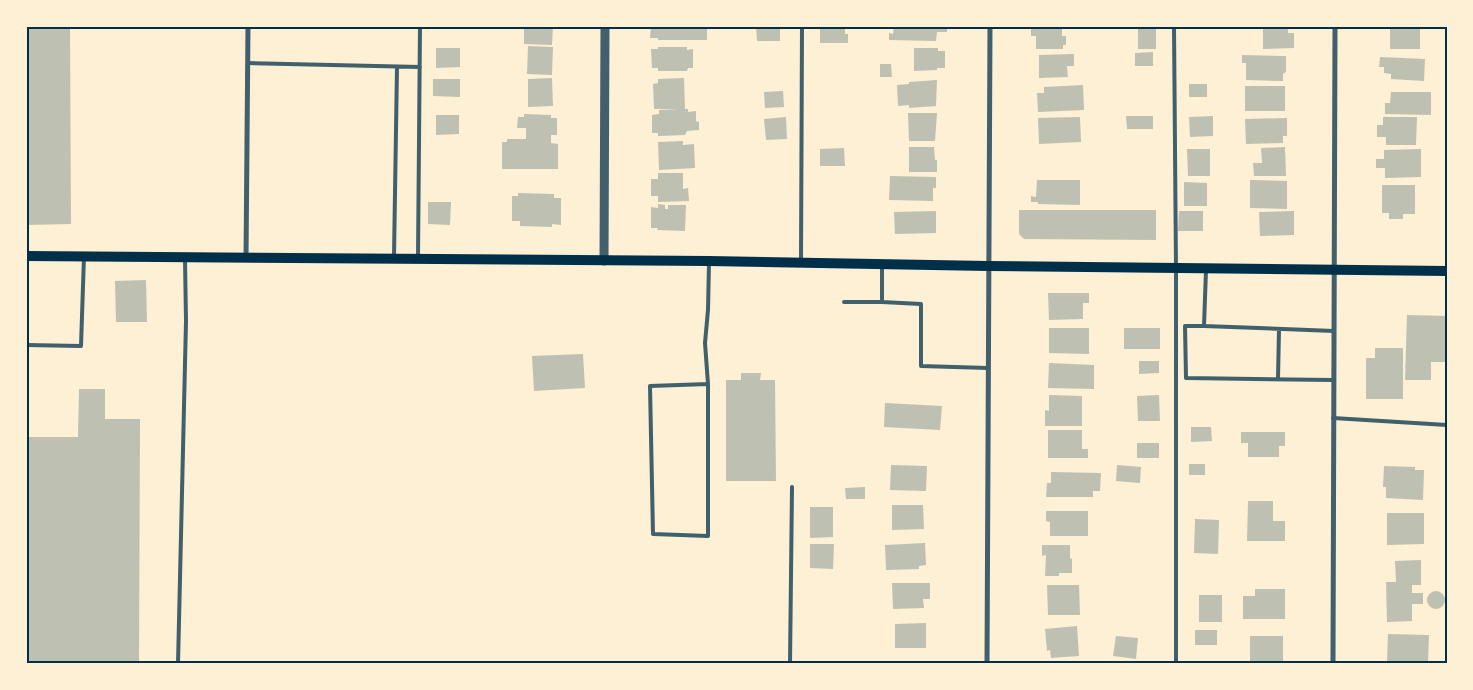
<svg xmlns="http://www.w3.org/2000/svg" width="1473" height="690" font-family="Roboto,sans-serif">
<rect width="100%" height="100%" fill="#fdf0d5"/>
<path fill="#bec0b2" d="M26 26H70L71 224 26 225Z
M524 26H553L552 45 524 44Z
M651 26H707V40H658V38H650Z
M756 26H780V41H757Z
M820 26 845 28V34H848V43H820Z
M894 26H947V32H937L936 41 889 40V33L893 34Z
M1031 26H1062V36H1066V45H1063V49H1036V36H1031Z
M1263 26H1288V33H1294V48L1263 49Z
M1390 26H1420V49H1390Z
M1138 28H1156V49H1138Z
M528 46 553 47 552 75 527 74Z
M658 47H687V50L693 49V68H688L687 71H658V68H652L651 49H658Z
M436 48H460V67L436 68Z
M914 48H938V51H945V68H937V70L914 71Z
M1153 52V66H1135V53Z
M1074 54V66H1067L1068 77 1039 78V55Z
M1242 55 1286 56V72L1283 74V81L1246 80V63H1242Z
M1380 57 1425 59 1424 81 1391 79V74L1384 73V67H1379Z
M880 64H891L892 77H880Z
M552 78 553 106 528 107V79Z
M684 78 685 109H688V112L696 111V121L699 122V130L687 131 685 135 658 136V133H652V115L659 114V110L679 109H654L653 84 658 83V79Z
M433 79H460V97L433 96Z
M937 80 936 106 909 108V105L898 106 897 85 909 84V82Z
M1189 84H1207V97H1189Z
M1083 85 1084 110 1038 112 1037 93H1044V87Z
M1245 86H1285V111H1245Z
M783 91 784 107 765 108 764 92Z
M1391 92H1431V115L1385 114V103H1390Z
M908 113H937L935 141H909Z
M524 114 551 115V118H557V135H551V143L558 144V169H502V142H507V139H526V128H517L518 117H524Z
M436 115H459V134L436 135Z
M1126 116H1153V129H1127Z
M1213 116V136L1190 137 1189 117Z
M786 117 787 139 766 140 764 119Z
M1080 117 1081 142 1039 144 1038 118Z
M1383 117H1417L1416 145H1386V137H1377V125H1383Z
M1287 118V136H1283V143L1246 144 1245 119Z
M683 141V145L694 144 695 168 659 170 658 142Z
M909 147H934L935 160H937V172H909Z
M1285 147 1286 176H1254L1253 163H1262L1261 148Z
M844 148 845 166H820V149Z
M1187 149H1210V176H1188Z
M1421 149V177L1385 178V168H1376V159H1384V150Z
M658 173H683V189L688 188 689 201 658 202V196H651V179H658Z
M890 176 936 177V188H933V201L889 200Z
M1037 180H1080V205L1038 204V202H1031V196L1036 197Z
M1250 180 1287 181V209L1250 208Z
M1184 182 1207 183V206H1184Z
M1382 185H1415V214H1403V219H1389V213H1382Z
M518 193 554 194V198H561V225L552 224V227L520 226V221H512V196H518Z
M428 202H451L450 225 428 224Z
M658 204 665 205V209H668V205H686L685 231 657 230 658 228H651V207L658 208Z
M1019 210H1156V240L1024 239 1019 234Z
M936 211V233L895 234 894 212Z
M1179 211H1203V231H1178Z
M1294 211V235L1260 236 1259 212Z
M146 280 147 322H116L115 281Z
M1048 293H1089V303H1083V319L1049 320Z
M1407 315 1447 316V362H1431V380H1405Z
M1049 328H1089V354L1049 353Z
M1124 328H1160V349H1124Z
M1375 348H1403V399H1366V358H1375Z
M583 354 585 388 534 391 532 356Z
M1139 361H1159V373L1139 374Z
M1049 363 1094 365V389L1048 388Z
M741 373H761L760 380H775L776 481H726V380H741Z
M79 389H105V419H140L139 664H26V437H78Z
M1049 395 1082 396V426H1045V410L1049 411Z
M1159 395 1160 421H1138L1137 396Z
M885 403 942 406 940 430 884 427Z
M1191 427H1211L1212 441 1191 442Z
M1048 430H1082V449H1088V458H1048Z
M1241 432H1285V446H1279V457H1248V443H1241Z
M1137 443H1159V458H1137Z
M1189 464H1205V475H1189Z
M891 465 927 466 926 491 890 490Z
M1117 465 1141 467 1140 483 1116 481Z
M1384 466 1415 467V470H1424L1423 500 1386 498V487H1383Z
M1051 472 1101 473 1100 491H1093V497H1046L1047 483H1051Z
M865 487V499H846L845 488Z
M1248 501H1273V521H1285V541H1247Z
M892 505H923L924 529 892 530Z
M810 507H833V537L810 538Z
M1046 511H1088V536H1050V522L1046 521Z
M1387 513H1424V544L1387 545Z
M1195 519 1219 520 1218 554 1194 553Z
M925 543 926 565 919 566V569L886 570 885 545Z
M810 544H834L833 569 810 568Z
M1042 545H1070V558L1072 559V573H1059V576H1045L1046 555 1042 556Z
M1421 560V585H1412V593H1423V604H1412V621L1387 622 1386 582H1396L1395 561Z
M892 583H930V599H923L924 608 893 609Z
M1047 585H1079L1080 615H1048Z
M1255 589H1285V619H1243V596H1255Z
M1427 600a9 9 0 1 1 18 0a9 9 0 1 1-18 0Z
M1199 595H1222V622H1199Z
M926 623V648H895V624Z
M1077 626 1079 656 1051 658 1050 650 1047 651 1045 629Z
M1195 630H1217V645H1195Z
M1388 634 1429 635 1428 662 1387 661Z
M1116 636 1138 638 1136 659 1113 656Z
M1250 636H1283V664H1250Z"/>
<g fill="none" stroke-linecap="round" stroke-linejoin="round">
<path stroke="#3f606c" stroke-width="4" d="M1174 26 1176 268V664
M248 63 420 67
M394 257 397 67
M418 258 420 26
M801 261 802 26
M1206 270 1204 326H1185L1186 378 1333 380
M844 302H882V266
M882 302 921 304V366L988 368
M1204 326 1334 331
M26 345 81 346 84 256
M1278 379 1279 329
M708 384V536L653 534 650 386 708 384 705 343 708 310 709 263
M1333 418 1447 425
M178 664 186 321 185 259
M790 664 792 487"/>
<path stroke="#3f606c" stroke-width="5" d="M246 258 248 26
M987 664 990 26
M1333 664 1335 26"/>
<path stroke="#3f606c" stroke-width="9" d="M604 261 605 26"/>
<path stroke="#003049" stroke-width="10" d="M26 256 709 261 988 266 1447 271"/>
</g>
<rect width="1473" height="690" fill="none" stroke="#fdf0d5" stroke-width="55"/>
<rect x="28" y="28" width="1418" height="634" fill="none" stroke="#003049" stroke-width="2"/>
</svg>
